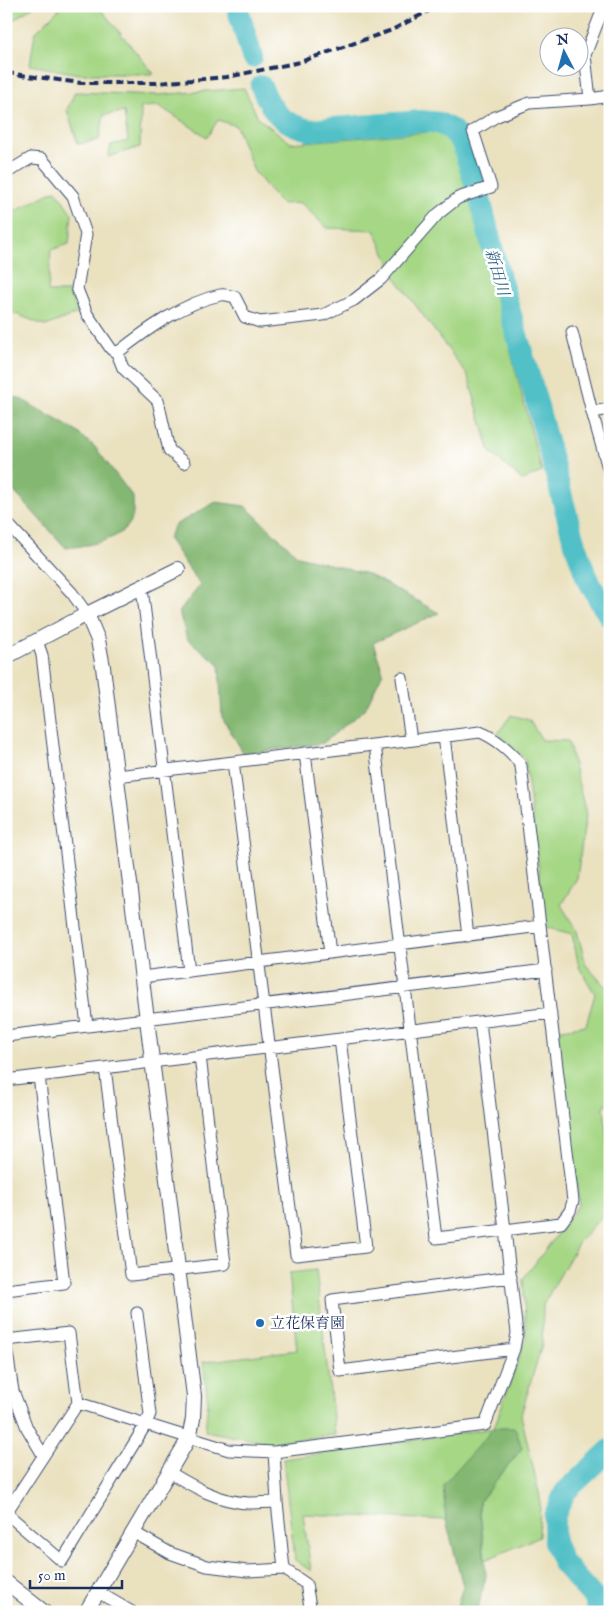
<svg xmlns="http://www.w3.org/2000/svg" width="616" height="1618" font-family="'IM FELL English','Noto Serif JP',serif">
<rect width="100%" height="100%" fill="#fff"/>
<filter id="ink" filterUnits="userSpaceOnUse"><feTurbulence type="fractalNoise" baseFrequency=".02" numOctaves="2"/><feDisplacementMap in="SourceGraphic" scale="10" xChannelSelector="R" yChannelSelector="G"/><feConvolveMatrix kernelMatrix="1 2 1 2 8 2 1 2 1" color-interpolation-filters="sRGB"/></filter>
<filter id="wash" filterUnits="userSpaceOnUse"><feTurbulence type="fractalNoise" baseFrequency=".0096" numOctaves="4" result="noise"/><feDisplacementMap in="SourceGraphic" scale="20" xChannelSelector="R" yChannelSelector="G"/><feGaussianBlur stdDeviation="1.12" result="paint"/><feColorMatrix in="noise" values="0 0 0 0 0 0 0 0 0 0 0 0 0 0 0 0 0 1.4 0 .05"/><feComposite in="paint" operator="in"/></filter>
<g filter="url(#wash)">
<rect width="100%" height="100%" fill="#eae1bf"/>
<path fill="#a6d785" stroke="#608372" d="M6 6H34L6 25Z
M62 6H98L154 74H79L30 65 35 33Z
M244 88 258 118 291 143 429 132 444 135 458 149 542 472 522 480 490 452 468 376 394 276 389 262 374 230 327 228 301 203 281 204 254 171 236 126 218 120 207 137 159 106 141 107 140 147 108 157 111 145 128 141 124 112 104 115 99 140 78 144 67 110 75 92 158 95Z
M56 190 72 214 69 244 51 250 48 292H69L78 313 46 326 6 310V216Z
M511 715 529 720 542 740 568 741 586 814 577 878 561 905 577 931 586 965 610 992V1100L604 1107 610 1171V1207L579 1242 543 1305 542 1344 521 1415 540 1497 539 1537 485 1560 479 1502 522 1448 444 1485 446 1520 303 1514 311 1571 295 1560 283 1459 494 1428 526 1337 523 1279 563 1227 579 1204 557 1030 586 1025 595 994 579 967 572 934 546 927 525 760 498 733Z
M316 1270 335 1435 268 1443 205 1431 208 1402 203 1362 297 1350 289 1273Z"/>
<path fill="#84b872" stroke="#507468" d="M6 396 19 398 73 429 95 447 133 497C133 504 134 515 131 521 121 541 86 546 66 548L8 485 6 481Z
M216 502 245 506 298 556 368 574 439 613 373 643 383 672 365 709 323 743 244 754 222 717 219 664 187 639 179 612 200 585 168 538 175 525Z
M494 1428H515L522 1448 479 1502 486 1576 477 1612H455L463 1586 446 1520 443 1485Z"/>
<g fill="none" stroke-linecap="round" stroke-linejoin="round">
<path stroke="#51c0c7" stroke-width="22" d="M237 6 252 57
M261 86C273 113 280 123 310 130L421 121 439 123 452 130 462 143 480 199 500 278 535 396 573 538 586 576 602 605 610 617
M598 1612 595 1599 563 1563 554 1542V1517L565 1492 610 1450"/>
</g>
</g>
<g filter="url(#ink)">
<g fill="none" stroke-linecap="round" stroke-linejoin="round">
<defs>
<path id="minor" d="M590 99 585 55 604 6
M6 173 31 158 42 159 73 196 86 234 77 289 87 314 111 349 117 353C146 330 183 303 220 295 225 294 230 296 235 297L245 317 260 322 323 315 354 300 381 279 438 214 458 198 491 187 473 131 495 117 529 103 590 99 610 96
M572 332 592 412 610 475
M117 353 123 368 158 401 169 450 184 463
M592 412 610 409
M6 522 72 593 87 614
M139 588 143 596 189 971
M37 641 42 655 87 1026
M402 678 411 740
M444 736 468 936
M375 745 436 1238 505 1230 480 1022
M305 753 330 953
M233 762 296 1255 366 1247 340 1039
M142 977 540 926
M6 1036 546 970
M105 1068 131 1275 225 1264 200 1056
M6 1080 551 1013
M511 1277 332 1300 340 1371 514 1349
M6 1290 64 1283 39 1076
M6 1340 69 1333 78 1403
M6 1346 13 1391 27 1428 43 1455
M274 1452 277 1502 284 1569
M169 1472C194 1487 219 1502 249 1503 258 1503 267 1502 277 1502
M6 1513 78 1403 229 1450 274 1452 485 1425 514 1349 517 1333 505 1230 561 1223 570 1211 573 1201 521 766C513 752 495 738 480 732L117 776
M6 1513 62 1561 146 1424 150 1414 137 1313
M133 1532 170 1553 207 1566 247 1571 284 1569 306 1584 311 1612
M98 1592 132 1612"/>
<path id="tertiary" d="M6 657 87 614 178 569
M6 1582 44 1612
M86 1612 189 1438 193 1419 194 1396 103 667 98 640 87 614"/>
</defs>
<use href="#minor" stroke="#3a4a6d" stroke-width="13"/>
<use href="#tertiary" stroke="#3a4a6d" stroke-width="16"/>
<use href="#minor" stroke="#fff" stroke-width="11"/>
<use href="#tertiary" stroke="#fff" stroke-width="14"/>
<path stroke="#1b2f5e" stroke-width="4" stroke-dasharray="8 4" stroke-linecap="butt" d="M6 73 81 83H157L227 77 300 62 392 30 438 6"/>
</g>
</g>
<circle fill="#1f6fb2" stroke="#fff" stroke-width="2" cx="260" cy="1323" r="5"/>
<g text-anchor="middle" stroke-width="5" stroke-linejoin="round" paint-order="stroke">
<g font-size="15" fill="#1b2f5e" stroke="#fff" text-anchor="start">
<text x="270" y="1328">立花保育園</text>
</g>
<g font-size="16" font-style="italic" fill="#2e6283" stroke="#fff">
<text transform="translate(498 272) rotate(74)" y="6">新田川</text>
</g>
</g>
<rect width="616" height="1618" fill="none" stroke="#fff" stroke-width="25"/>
<g transform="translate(564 52) rotate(354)"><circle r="24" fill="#ffffff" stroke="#a4acbf"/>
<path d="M0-4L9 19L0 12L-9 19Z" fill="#1f6fb2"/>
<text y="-8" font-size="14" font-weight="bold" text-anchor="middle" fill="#1b2f5e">N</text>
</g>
<path d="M30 1580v8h92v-8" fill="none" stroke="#1b2f5e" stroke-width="2.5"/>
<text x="38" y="1580" font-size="15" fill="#1b2f5e" stroke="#ffffff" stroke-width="4" paint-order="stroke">50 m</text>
</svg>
